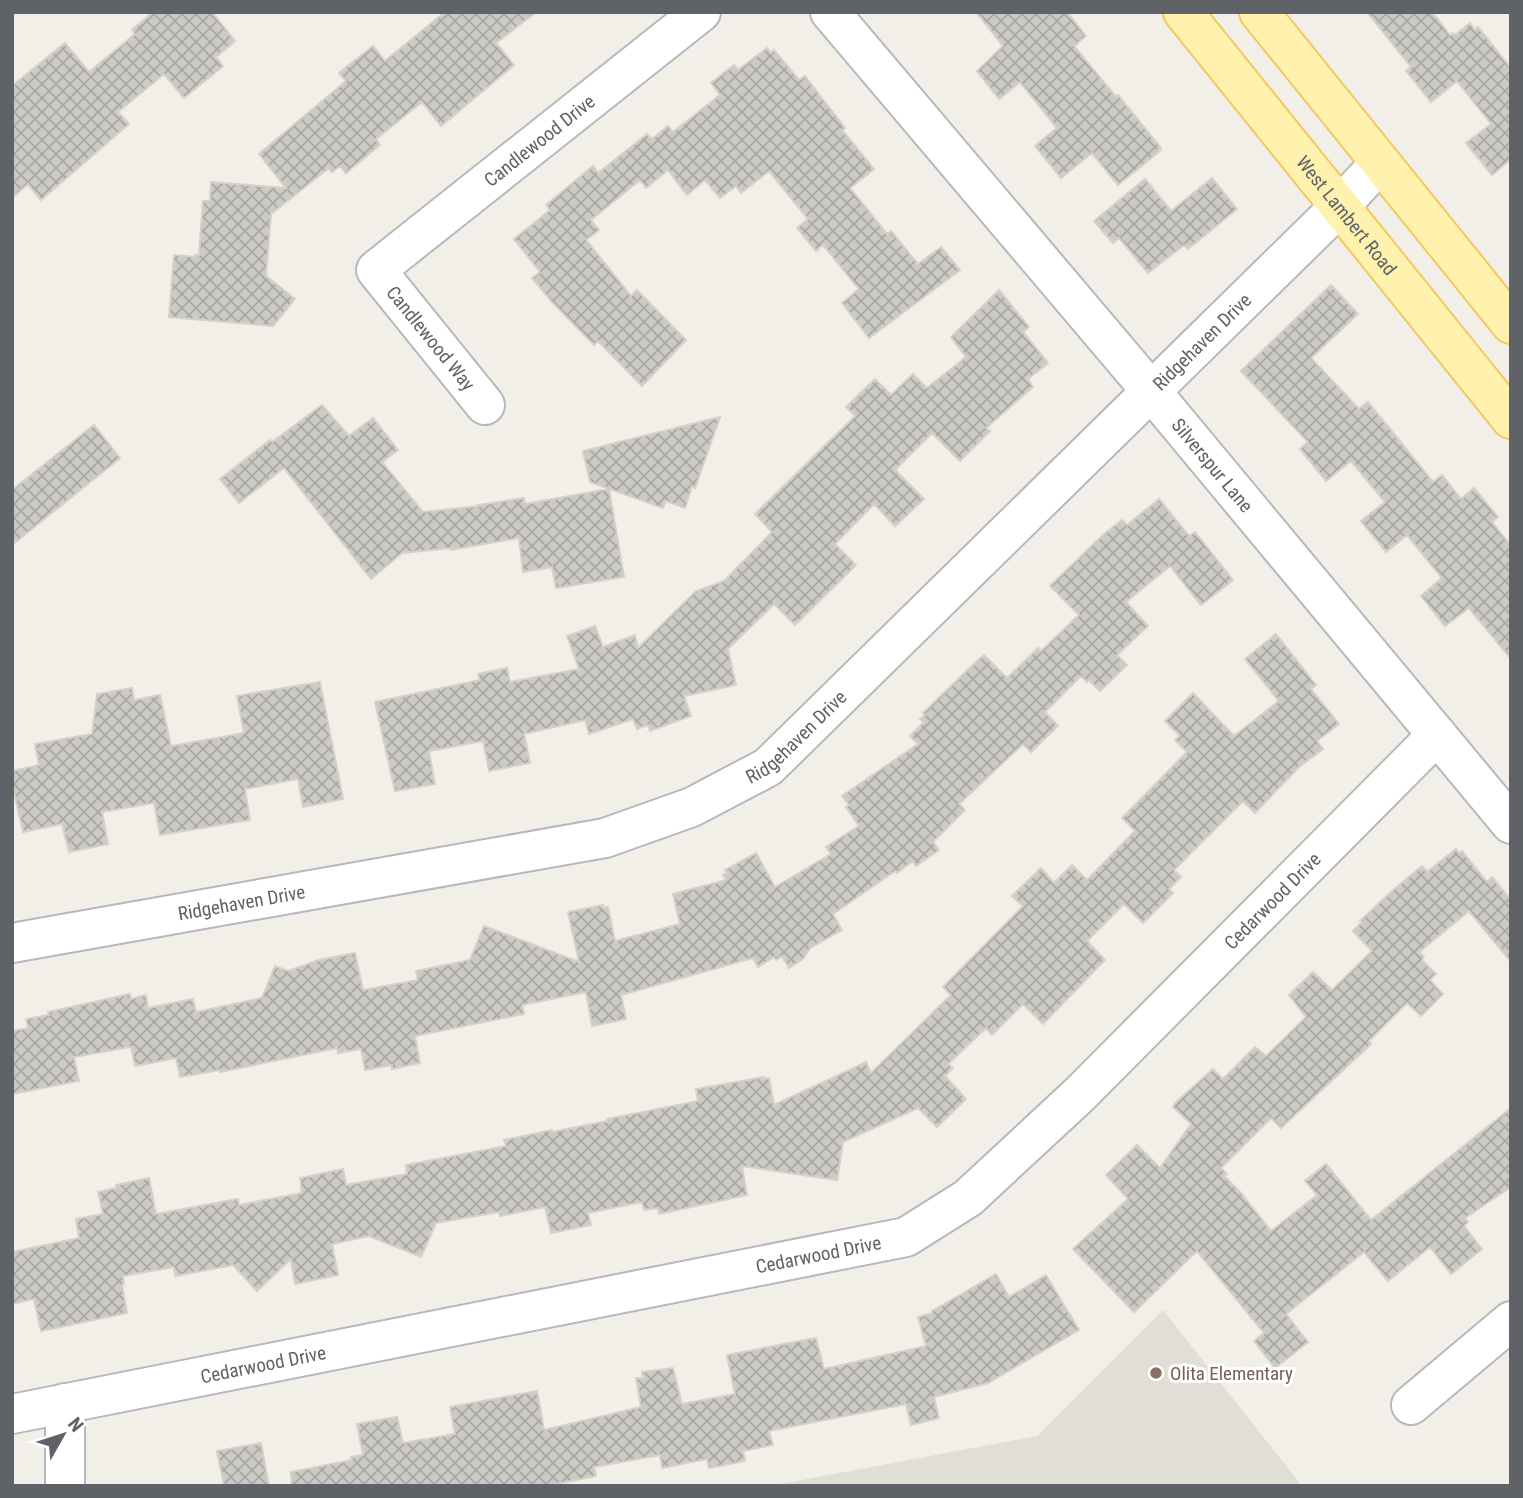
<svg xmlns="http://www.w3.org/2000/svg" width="1523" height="1498" font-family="'Roboto Condensed',sans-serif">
<defs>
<pattern id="building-cross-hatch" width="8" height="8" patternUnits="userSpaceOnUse" patternTransform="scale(1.75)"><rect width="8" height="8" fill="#cccac5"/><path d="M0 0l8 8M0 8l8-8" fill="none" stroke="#a9a8a4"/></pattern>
</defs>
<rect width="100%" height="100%" fill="#f1efe8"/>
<path fill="#e1ded6" d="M1163 1310 1302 1486H770L1037 1436Z"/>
<path fill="url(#building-cross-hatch)" stroke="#d6d1c6" stroke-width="2" d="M153 12H212L235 41 216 57 223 66 184 98 164 74 118 112 129 124 41 200 28 184 12 198V86L65 43 89 72 135 34 132 30Z
M445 12H536L496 43 514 65 441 126 422 102 376 139 380 145 346 173 340 166 332 172 329 168 271 214 266 276 295 299 273 326 169 317 174 255 195 257V255H199L203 201H210L211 182 286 188 259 154 346 81 339 73 373 46 385 61Z
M976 12H1067L1086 36 1074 46 1116 97 1118 95 1161 148 1158 150 1160 151 1118 185 1092 153 1061 178 1035 146 1057 128 1020 82 999 99 977 71 1003 46Z
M1367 12H1432L1450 35 1453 33 1455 35 1470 23 1475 30 1478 27 1511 68V159L1492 175 1466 143 1491 124 1457 81 1431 102 1406 71 1411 67Z
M767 48 771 53 774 50 799 80 805 76 845 128 842 130 874 169 850 188 887 234 891 231 918 264 941 247 960 270 869 338 842 303 859 289 823 245 816 251 797 228 808 219 769 171 741 193 736 186 720 198 705 180 687 195 668 170 646 188 640 180 591 220 599 230 586 240 631 296 637 290 686 340 642 386 598 341 594 345 552 302 532 278 540 272 514 239 550 210 546 205 593 166 598 173 647 134 652 139 668 126 673 132 720 95 711 83 734 65 738 70Z
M1212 178 1237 209 1188 249 1184 245 1148 273 1119 238 1113 243 1094 221 1145 179 1171 211Z
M1331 285 1358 314 1311 358 1359 409 1368 402 1433 482 1442 475 1461 499 1474 488 1498 517 1492 522 1511 546V659L1469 608 1445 626 1421 596 1442 578 1407 535 1386 552 1361 521 1385 502 1351 461 1326 481 1300 449 1308 442 1241 371Z
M999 290 1029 327 1023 332 1048 363 1028 379 1033 387 986 428 990 431 960 461 932 433 895 470 924 499 895 526 874 504 835 544 856 565 795 625 774 604 728 649 736 685 684 696 691 716 650 731 648 725 637 729 633 719 589 734 585 720 524 734 530 763 489 771 483 741 429 751 435 784 395 791 375 702 480 680 478 674 507 668 510 682 579 669 567 636 595 626 603 647 635 635 638 648 696 591 724 581 772 532 755 514 855 416 846 407 875 379 891 395 913 374 927 388 966 357 951 337Z
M322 405 349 436 373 418 398 450 382 462 423 512 480 506 479 505 524 498 525 504 609 489 624 577 556 588 552 567 523 572 519 538 451 550 452 548 402 553 371 579 284 468 239 503 220 479 270 440 272 442Z
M720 417 695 488 692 486 685 508 666 501 663 508 590 482 583 451Z
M94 425 120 458 12 545V490Z
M1159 499 1189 536 1195 532 1233 580 1201 605 1170 566 1126 602 1148 626 1117 655 1127 665 1100 691 1089 680 1087 682 1081 676 1045 712 1058 726 1031 752 1023 744 959 804 965 810 933 842 939 850 916 866 913 861 897 873 895 871 833 914 842 930 810 948 803 959 789 968 782 956 776 960 774 957 758 967 753 958 621 995 626 1019 592 1026 586 992 522 1005 524 1014 415 1036 420 1063 392 1069V1065L365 1070 361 1049 338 1053 337 1048 220 1072 219 1070 180 1077 176 1058 135 1066 131 1047 74 1057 79 1081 12 1094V1031L28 1028 26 1019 49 1015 48 1012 130 994 131 999 146 995 148 1008 193 999 196 1012 262 998 275 966 288 971 319 960 355 953 363 990 418 980 416 971 470 960 484 926 579 962 568 912 603 905V908L608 907 615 941 680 924 673 894 726 880 723 875 727 873 725 870 756 853 775 887 831 854 826 847 859 826 846 807 849 805 842 796 918 744 910 736 924 722 920 719 925 715 923 713 977 661 984 655 1007 678 1038 648 1041 651 1079 615 1050 586 1104 534 1122 520 1127 525Z
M1276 634 1316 685 1311 689 1339 724 1317 741 1323 749 1299 767 1255 813 1243 801 1174 870 1181 877 1169 889 1173 893 1143 923 1124 904 1087 941 1105 960 1043 1024 1023 1004 992 1035 986 1028 948 1064 953 1068 945 1076 966 1099 937 1127 918 1108 843 1142 837 1180 742 1166 747 1195 659 1214 658 1208 644 1210 642 1202 588 1213 591 1225 551 1233 545 1207 500 1216 499 1212 436 1223 421 1257 369 1236 332 1244 338 1275 295 1284 291 1259 257 1291 233 1265 175 1276 174 1267 123 1276 124 1284 122 1285 127 1313 41 1331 34 1299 12 1304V1252L79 1238 76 1219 103 1214 98 1192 116 1188V1185L149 1178 156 1214 238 1199 239 1205 302 1193 300 1178 343 1169 346 1185 407 1174 406 1165 506 1146 504 1140 552 1130V1132L607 1121V1119L698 1101 696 1089 764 1077V1079L769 1078 774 1105 866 1062 871 1073 951 995 943 987 1023 906 1012 896 1041 868 1054 883 1072 865 1087 880 1135 831 1122 818 1187 752 1175 740 1180 736 1165 721 1193 693 1234 736 1279 701 1245 659Z
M320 682 343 799 303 807 298 779 245 789 250 820 160 835 154 803 102 812 108 844 69 852 62 824 23 832 12 783V771L39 765 35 744 92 734 97 694 132 688 134 700 160 695 171 746 244 733 237 696Z
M1456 849 1459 853 1462 851 1487 882 1492 877 1511 900V962L1469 911 1419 952 1424 957 1422 960 1436 974 1430 980 1443 994 1421 1016 1407 1003 1369 1041 1371 1044 1281 1128 1271 1118 1221 1168 1227 1174 1224 1176 1241 1193 1271 1231 1317 1195 1305 1181 1326 1164 1371 1220 1511 1108V1187L1465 1218 1468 1222 1464 1226 1482 1249 1451 1274 1430 1247 1388 1281 1364 1252 1286 1314 1308 1342 1275 1368 1254 1341 1264 1333 1197 1251 1134 1312 1073 1249 1128 1199 1106 1175 1137 1145 1160 1168 1191 1124 1173 1107 1175 1103 1213 1069 1223 1079 1255 1047 1266 1056 1306 1017 1289 995 1313 972 1332 990 1372 951 1353 931 1362 922 1360 921 1392 891 1422 866 1427 872Z
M996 1274 1009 1297 1046 1275 1079 1330 988 1383 934 1397 939 1418 911 1425 906 1404 769 1431 773 1445 743 1451 745 1461 709 1468 707 1459 662 1468 660 1455 594 1467 596 1476 546 1486H292L291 1472 352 1460 351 1457 363 1455 357 1424 397 1417 403 1443 455 1434 450 1407 537 1391 544 1430 641 1407 636 1378H643L642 1372 673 1368 682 1404 735 1394 727 1355 816 1338 824 1369 926 1346 918 1317 932 1313V1311Z
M261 1443 269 1486H224L217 1451Z"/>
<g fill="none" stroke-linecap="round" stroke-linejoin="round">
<defs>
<g id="minor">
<path id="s1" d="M830 12 1151 391 1511 824"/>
<path id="s2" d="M485 405 376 270 701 12"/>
<path id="s3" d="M12 943 605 838 692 807 768 767 1340 206 1380 163"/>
<path d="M1411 1405 1511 1321"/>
<path id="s4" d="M12 1414 906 1237 968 1198 1080 1094 1437 735"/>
<path d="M65 1486V1403"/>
</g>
<g id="major">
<path id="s5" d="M1183 12 1511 419"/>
<path d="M1259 12 1511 324"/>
</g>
</defs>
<use href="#minor" stroke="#b5b8bc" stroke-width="42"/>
<use href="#major" stroke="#f2c960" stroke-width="42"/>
<use href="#minor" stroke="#fff" stroke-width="38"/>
<use href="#major" stroke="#fff2af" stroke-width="38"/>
</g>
<circle fill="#8d6e63" stroke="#fff" stroke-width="2.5" cx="1156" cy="1373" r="7"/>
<g text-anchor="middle" stroke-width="6" stroke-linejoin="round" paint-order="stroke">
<g font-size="19" fill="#5f6368" stroke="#fff">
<text dy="7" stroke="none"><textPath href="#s2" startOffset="382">Candlewood Drive</textPath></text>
<text dy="7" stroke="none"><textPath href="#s5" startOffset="261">West Lambert Road</textPath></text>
<text transform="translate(431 338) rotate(51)" y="7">Candlewood Way</text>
<text dy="7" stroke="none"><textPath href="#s3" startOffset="1388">Ridgehaven Drive</textPath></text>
<text dy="7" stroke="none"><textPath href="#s1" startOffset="593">Silverspur Lane</textPath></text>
<text dy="7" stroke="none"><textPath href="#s3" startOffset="821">Ridgehaven Drive</textPath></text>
<text dy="7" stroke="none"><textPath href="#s4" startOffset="1410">Cedarwood Drive</textPath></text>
<text dy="7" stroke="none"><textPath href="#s3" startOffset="233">Ridgehaven Drive</textPath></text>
<text dy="7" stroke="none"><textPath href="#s4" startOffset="822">Cedarwood Drive</textPath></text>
<text dy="7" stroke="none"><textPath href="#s4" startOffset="256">Cedarwood Drive</textPath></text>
</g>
<g font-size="19" fill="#785e54" stroke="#fff" text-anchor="start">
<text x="1170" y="1380">Olita Elementary</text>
</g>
</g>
<rect width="1523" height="1498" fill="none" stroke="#5f6368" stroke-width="28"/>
<g transform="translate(63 1435) rotate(51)" stroke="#ffffff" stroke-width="5" paint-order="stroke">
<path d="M0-5L12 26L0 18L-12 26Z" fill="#5f6368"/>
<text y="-10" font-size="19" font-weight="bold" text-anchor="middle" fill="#5f6368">N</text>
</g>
</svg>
